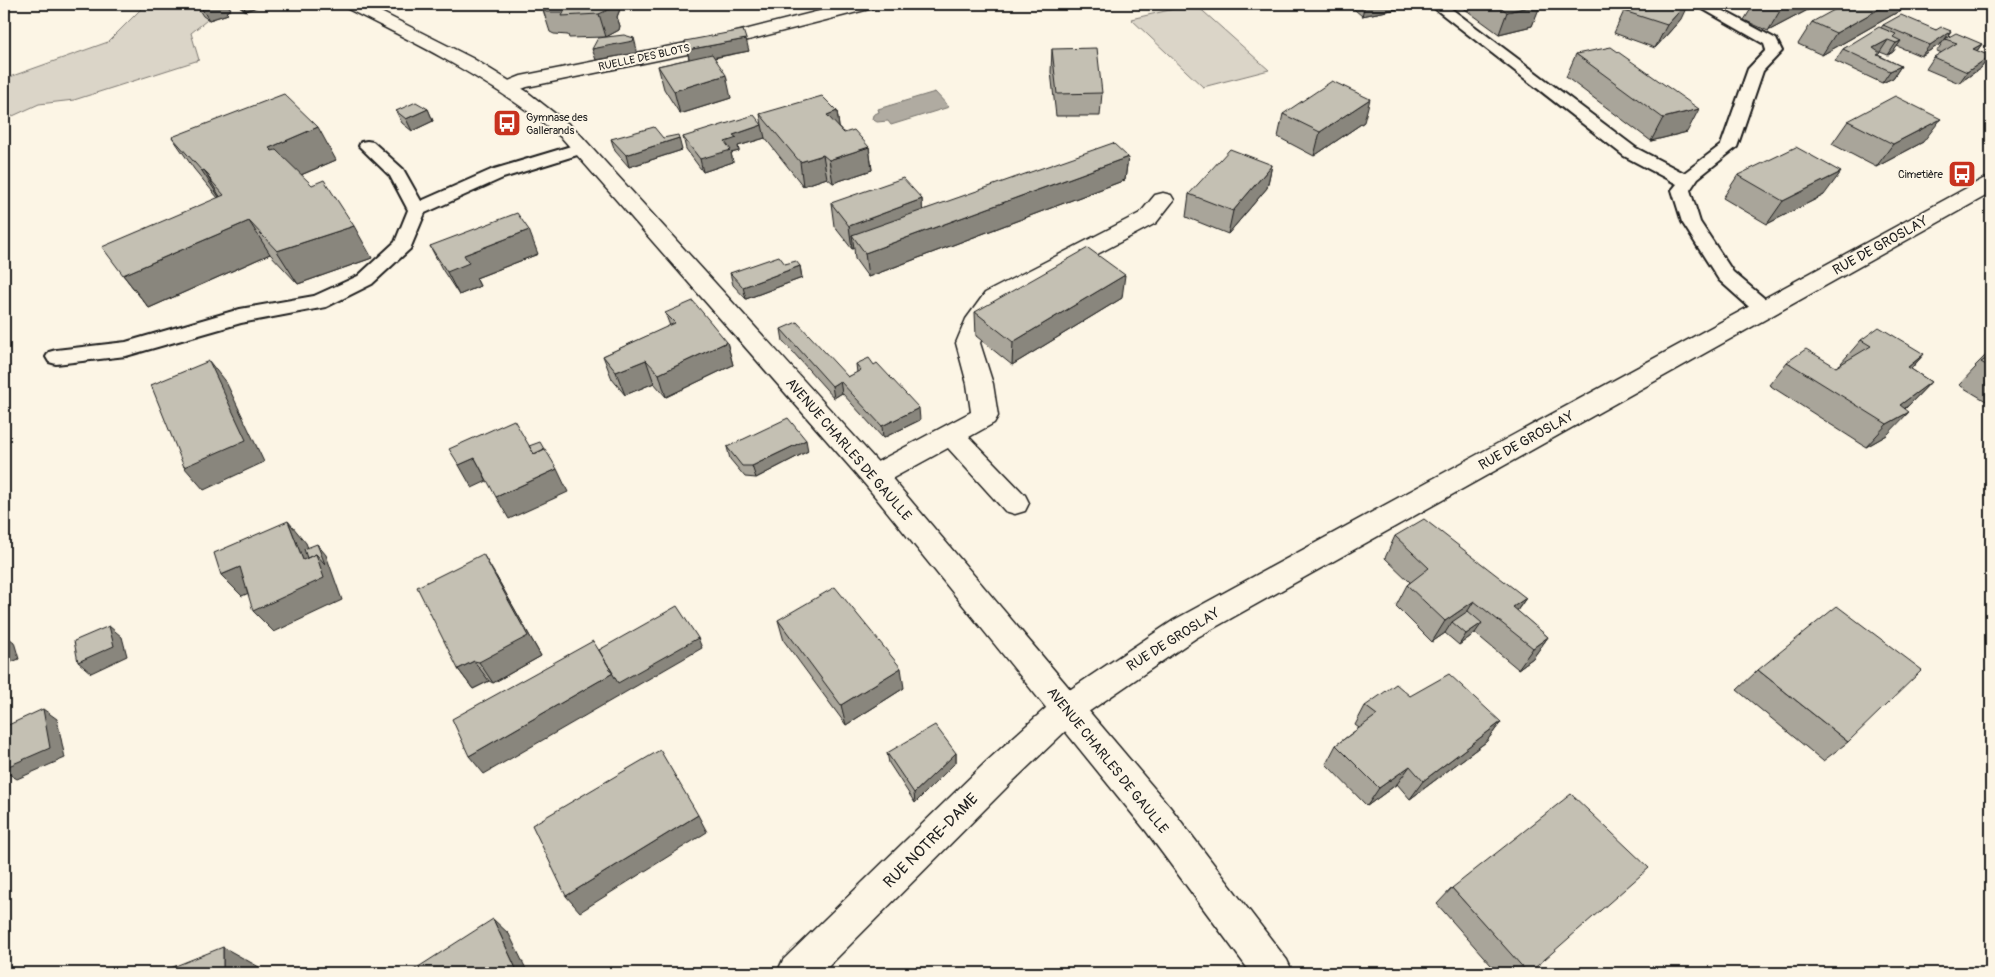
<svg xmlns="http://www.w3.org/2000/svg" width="1995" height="977" font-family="Pangolin,sans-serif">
<rect width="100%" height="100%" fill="#fcf5e5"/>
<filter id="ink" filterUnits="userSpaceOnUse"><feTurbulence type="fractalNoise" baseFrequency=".02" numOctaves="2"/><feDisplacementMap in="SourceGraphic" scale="10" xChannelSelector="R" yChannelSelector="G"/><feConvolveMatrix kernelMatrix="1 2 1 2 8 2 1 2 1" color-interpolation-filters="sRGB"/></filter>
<g filter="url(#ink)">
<path fill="#dbd5c8" stroke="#7c7872" d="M146 4H227L191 33 199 60 74 100 39 104 4 120V79L108 42Z
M1195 4 1269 70 1203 87 1131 19Z"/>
<path fill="#b0aba1" stroke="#75726c" d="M935 92 949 107 891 125 888 121 877 122 872 119 873 115 879 112 878 109Z"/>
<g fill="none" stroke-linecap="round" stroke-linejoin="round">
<defs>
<path id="service" d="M1429 4H1445L1636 148 1684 173 1721 145 1748 69 1766 50 1764 44 1694 4H1711L1776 39 1782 51 1763 71 1737 147 1698 178 1690 190 1700 222 1733 272 1771 304 1774 309 1771 314 1764 316 1757 314 1719 280 1682 222 1672 190 1677 184 1624 156Z
M367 141 373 142 403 169 421 201 491 170 581 143 587 144 589 148 587 152 503 178 425 213 410 249 372 284 326 307 241 323 126 356 56 364 49 362 46 357 49 352 56 350 126 342 240 309 314 296 358 276 395 242 408 210 390 176 359 146 361 142Z"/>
<path id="minor" d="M847 4H876L873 8 721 47 527 87 508 94 501 92 498 88 501 84 521 76 721 36Z
M1991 178V193L1196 638 1078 719 1011 783 822 973H777L783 960 987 761 1056 699 1174 620 1983 179Z
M1163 193 1171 195 1174 200 1156 223 1001 305 989 321 980 343 993 384 998 416 994 423 969 437 1025 495 1029 503 1025 511 1015 514 1005 511 948 448 884 483 874 486 864 483 860 476 864 469 971 412 967 384 956 343 966 319 985 293 1140 213 1155 195Z"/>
<path id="secondary" d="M343 4H365L472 58 526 91 576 130 884 469 1170 807 1287 960 1293 973H1251L1146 831 864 483 562 138C497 83 422 46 346 8Z"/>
</defs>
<use href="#service" stroke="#1c1c1c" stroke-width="4"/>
<use href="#minor" stroke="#1c1c1c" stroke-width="3"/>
<use href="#secondary" stroke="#1c1c1c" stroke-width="3"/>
<use href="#service" fill="#fcf5e5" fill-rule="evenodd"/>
<use href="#minor" fill="#fcf5e5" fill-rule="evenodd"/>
<use href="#secondary" fill="#fcf5e5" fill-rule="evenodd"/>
</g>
<path fill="#a9a59a" stroke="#1c1c1c" d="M199 4H227L231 9 226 12 228 14 209 20 203 16 196 5Z
M236 4H264L246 11Z
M386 4H412L398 10Z
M546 4H622L617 17 620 26 619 30 606 37 569 38 568 35 554 34 550 32 543 10Z
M1348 4H1398L1397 9 1362 16Z
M1458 4H1540L1532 26 1499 34Z
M1754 4H1819L1768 31 1744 20Z
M1910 5 1822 55 1798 44 1812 22Z
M1624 11 1681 19 1655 48 1614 33Z
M1883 25 1951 31 1946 38 1982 44 1977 51 1990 56 1981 68 1959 83 1926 69 1934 57 1942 53 1937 51 1942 43 1921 56 1897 46 1893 52 1888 55 1880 52H1879L1878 55 1901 66 1893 78 1882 83 1835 61 1843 49 1881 28Z
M685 41 749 51 714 58 731 98 680 114 664 89 658 66 689 59Z
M1052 49 1102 93 1100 116H1056L1051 72Z
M1576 54 1687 132 1651 141 1566 77Z
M428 109 433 121 412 131 402 123 396 111Z
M837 111 839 127 844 133 869 147 872 170 833 183 827 178 803 186 765 138 738 146 739 151 731 153 733 162 703 172 686 149 683 137 762 125 760 114Z
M1283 114 1364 122 1314 156 1278 137Z
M1848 121 1923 142 1876 167 1832 144Z
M172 137 336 160 301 175 372 258 298 284 270 254 149 308 123 275 218 198 194 169Z
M663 138 682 150 629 167 615 151 611 139Z
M1128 157 1125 180 868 277 855 259 854 248 852 249 834 226 831 203 922 199V210Z
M1272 165 1267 188 1228 234 1186 217 1189 194Z
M1738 175 1824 195 1767 224 1723 198Z
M430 246 538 254 476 278 480 286 459 295 442 269Z
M785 264 800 266 802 278 746 299 733 285 730 273Z
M1122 298 1012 365 976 336 975 312Z
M665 313 727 342 733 365 666 397 654 383 625 395 612 379 603 356 670 326Z
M781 329 848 377 857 373 856 364 920 420 883 438 842 393 834 398 783 341Z
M1861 340 1924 354 1911 369 1931 382 1909 405 1905 409 1887 435 1866 447 1769 385 1787 362 1836 367 1842 363H1841Z
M1991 350V404L1959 385 1976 367 1975 366Z
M727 447 808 451 756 478 745 477 730 459Z
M1395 536 1526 598 1517 611 1548 637 1533 658 1518 669 1475 633 1459 645 1445 633 1432 642 1396 606 1407 585 1410 582 1385 558Z
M496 576 541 656 493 683 489 681 473 689 458 669Z
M778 620 904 688 846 725 784 641Z
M1758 670 1848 742 1823 761 1737 690Z
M1410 696 1501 722 1486 742 1410 799 1397 784 1367 806 1326 764 1336 745 1359 728 1355 725 1365 706Z
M887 753H956V762L915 803 889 763Z
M1452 888 1529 973H1498L1437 904Z"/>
<path fill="#89867d" stroke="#1c1c1c" d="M217 4H227L231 9 226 12 228 14 209 20 202 9Z
M242 4H264L246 11Z
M396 4H412L398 10Z
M609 4H622L617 17 620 26 619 30 606 37 599 14Z
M1067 4H1076L1067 6Z
M1365 4H1398L1397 9 1362 16Z
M1541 4 1532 26 1499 34 1507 12Z
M1686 4H1688L1681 19 1655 48 1667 25Z
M1790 4H1819L1768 31 1781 9Z
M1888 4H1911L1910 5 1822 55 1836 33Z
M1951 31 1942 43 1921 56 1930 45Z
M634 38 637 50 636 53 596 60 592 49Z
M746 39 749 51 690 62 687 50Z
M1888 40 1880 52 1865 60 1873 48Z
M1901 41 1893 52 1888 55 1896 43Z
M1982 44 1973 56V49Z
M1990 56 1981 68 1959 83 1967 72Z
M1901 66 1893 78 1882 83 1890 71Z
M726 75 731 98 680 114 674 91Z
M1370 99 1364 122 1314 156 1320 132Z
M428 109 433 121 412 131 406 119Z
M1699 109 1687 132 1651 141 1663 118Z
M837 111 840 134 827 115Z
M1941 119 1923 142 1876 167 1893 144Z
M762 125 765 138 738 146 739 151 731 153 733 162 703 172 700 159 725 142 733 135Z
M318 127 336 160 289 180 269 148Z
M679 138 682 150 629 167 626 155Z
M869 147 872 170 833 183 829 160Z
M823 155 827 178 803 186 800 162Z
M1128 157 1125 180 868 277 865 253Z
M1272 165 1267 188 1228 234 1233 211Z
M204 170 213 183 208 177 224 203H223L202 171Z
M1841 172 1824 195 1767 224 1783 201Z
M922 199 923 222 852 235 854 248 852 249 849 226Z
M249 221 270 254 149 308 123 275Z
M354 226 372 258 298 284 277 251Z
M529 230 538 254 476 278 480 286 459 295 447 272 464 255Z
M800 266 802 278 746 299 743 287Z
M1125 275 1122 298 1012 365 1013 342Z
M727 342 733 365 666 397 659 374Z
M1924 354 1903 377 1908 367Z
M646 360 654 383 625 395 616 372Z
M209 361 227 384 264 462 204 490 184 467Z
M840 381 842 393 834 398 832 386Z
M1931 382 1909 405 1885 423 1900 405Z
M919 408 920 420 883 438 882 426Z
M1909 412 1887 435 1866 447 1887 424Z
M806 440 808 451 756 478 752 466Z
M475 458 487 481 472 488 459 465Z
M557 469 568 492 509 519 496 497Z
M288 521 306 543 316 568 317 544 326 555 342 600 274 632 253 611 303 560Z
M483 554 496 576 541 656 493 683 479 662Z
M240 567 260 588 242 596 221 575Z
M1526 598 1511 619 1513 607Z
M1474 601 1461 622H1452L1445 633 1432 642 1445 621Z
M1482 623 1475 633 1459 645 1466 634Z
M109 626 122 637 127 656 91 673 78 662Z
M4 634 14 642 19 659 4 665Z
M1548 637 1533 658 1518 669 1533 648Z
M698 638 702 648 484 774 469 756 613 673Z
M474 661 489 681 473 689 458 669Z
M901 668 904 688 846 725 841 705Z
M43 709 57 719 65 758 17 779 4 771V768Z
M1501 722 1486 742 1410 799 1423 781Z
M956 753V762L915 803 914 793Z
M1410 766 1397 784 1367 806 1379 788Z
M698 815 707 832 580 912 566 896Z
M493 919 509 934 528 973H518Z
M223 947 259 967V973H223Z"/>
<path fill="#c4c0b3" stroke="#1c1c1c" d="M199 4H217L202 9 196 5Z
M546 4H614L612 8 599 14 562 16 564 12H546L543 10Z
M1496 4H1541L1507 12Z
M1631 4H1686L1667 25 1624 11Z
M1770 4H1790L1781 9Z
M1845 4H1888L1836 33 1812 22Z
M1901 15 1936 30 1941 27 1951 31 1930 45 1883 25Z
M1879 27 1896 34 1893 37 1901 41 1896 43 1888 40 1873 48 1880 53 1877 55 1901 66 1890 71 1843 49Z
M743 30 746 39 687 50 685 41Z
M1956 33 1982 44 1973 49 1990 56 1967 72 1934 57 1957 43 1945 39Z
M624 35 634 38 633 41 592 49 598 38Z
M1611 47 1699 109 1663 118 1576 54Z
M1097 48 1102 93 1057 94 1052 49Z
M712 54 726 75 674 91 658 66Z
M1332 81 1370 99 1320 132 1283 114Z
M284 94 318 127 269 148 272 151 276 150 312 185 324 180 354 226 277 251 249 221 123 275 102 247 224 195 208 177 210 176 204 170 202 171 172 137Z
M822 96 837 111 827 115 844 133 854 130 869 147 829 160 823 155 800 162 760 114Z
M1895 96 1941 119 1893 144 1848 121Z
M416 102 428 109 406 119 396 111Z
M754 115 762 125 733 135 737 138 725 142 731 150 700 159 683 137Z
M654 127 663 138 678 135 679 138 626 155 611 139Z
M1113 143 1128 157 865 253 852 235Z
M1796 147 1841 172 1783 201 1738 175Z
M1230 149 1272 165 1233 211 1189 194Z
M903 178 922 199 849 226 831 203Z
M517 213 529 230 464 255 469 263 447 272 430 246Z
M1088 248 1125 275 1013 342 975 312Z
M779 256 785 264 796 261 800 266 743 287 730 273Z
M693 301 727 342 659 374 646 360 616 372 603 356 675 323 665 313Z
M797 322 848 377 861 370 856 364 869 358 874 365 877 363 919 408 882 426 840 381 832 386 781 329Z
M1879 327 1924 354 1908 367 1931 382 1900 405 1909 412 1887 424 1787 362 1806 349 1836 367 1871 346 1861 340Z
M1991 356V368L1981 362Z
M209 361 246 440 184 467 151 385Z
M788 418 806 440 752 466H742L727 447Z
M514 420 534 454 545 449 557 469 496 497 475 458 459 465 449 449Z
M540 442 544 449 534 454 529 446Z
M1424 519 1526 598 1513 607 1548 637 1533 648 1474 601 1445 621 1407 585 1429 568 1395 536Z
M288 521 303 560 316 554 324 578 253 611 240 567 221 575 214 553Z
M317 544 325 564 316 554 307 558 304 549Z
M483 554 528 636 479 662 474 661 458 669 417 587Z
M835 587 901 668 841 705 778 620Z
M677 606 698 638 618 683 599 650Z
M1837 606 1922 670 1848 742 1758 670Z
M1468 611 1482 623 1466 634 1452 622Z
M109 626 114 646 78 662 74 641Z
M593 641 613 673 469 756 452 719Z
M1449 674 1501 722 1423 781 1410 766 1379 788 1336 745 1377 715 1365 706 1396 684 1410 696Z
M43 709 50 748 4 768V727Z
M935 725 956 753 914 793 887 753Z
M660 750 698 815 566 896 532 825Z
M1571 794 1649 868 1529 973H1528L1452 888Z
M493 919 518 973H409Z
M223 947V973H158Z"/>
</g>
<defs>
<symbol id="bus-square" viewBox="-11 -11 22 22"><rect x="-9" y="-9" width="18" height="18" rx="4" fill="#c8321e" stroke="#fcf5e5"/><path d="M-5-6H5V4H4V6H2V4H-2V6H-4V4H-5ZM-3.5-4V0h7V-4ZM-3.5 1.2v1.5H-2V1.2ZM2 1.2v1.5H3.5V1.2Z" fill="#fff"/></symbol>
</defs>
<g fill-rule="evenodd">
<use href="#bus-square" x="491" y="107" width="32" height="32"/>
<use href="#bus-square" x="1946" y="158" width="32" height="32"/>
</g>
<g text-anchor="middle" stroke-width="4" stroke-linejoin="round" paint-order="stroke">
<g font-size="11" fill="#1c1c1c" stroke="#fcf5e5">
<text transform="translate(644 57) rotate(-12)" y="4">RUELLE DES BLOTS</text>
</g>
<g font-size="11" fill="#1c1c1c" stroke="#fcf5e5" text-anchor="start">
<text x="526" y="121">Gymnase des<tspan x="526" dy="13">Gallerands</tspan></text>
<text x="1943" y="178" text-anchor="end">Cimetière</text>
</g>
<g font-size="14" fill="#1c1c1c" stroke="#fcf5e5">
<text transform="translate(1880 245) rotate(-29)" y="5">RUE DE GROSLAY</text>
<text transform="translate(1526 440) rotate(-29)" y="5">RUE DE GROSLAY</text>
<text transform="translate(849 449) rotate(49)" y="5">AVENUE CHARLES DE GAULLE</text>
<text transform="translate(1173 639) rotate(-32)" y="5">RUE DE GROSLAY</text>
<text transform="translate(1108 760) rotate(51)" y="5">AVENUE CHARLES DE GAULLE</text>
</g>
<g font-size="16" fill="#1c1c1c" stroke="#fcf5e5">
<text transform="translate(930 840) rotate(-45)" y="6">RUE NOTRE-DAME</text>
</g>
</g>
<rect width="1995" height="977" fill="none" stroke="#fcf5e5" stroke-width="20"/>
<rect x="10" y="10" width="1975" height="957" fill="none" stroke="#1c1c1c" stroke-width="2" filter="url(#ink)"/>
</svg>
